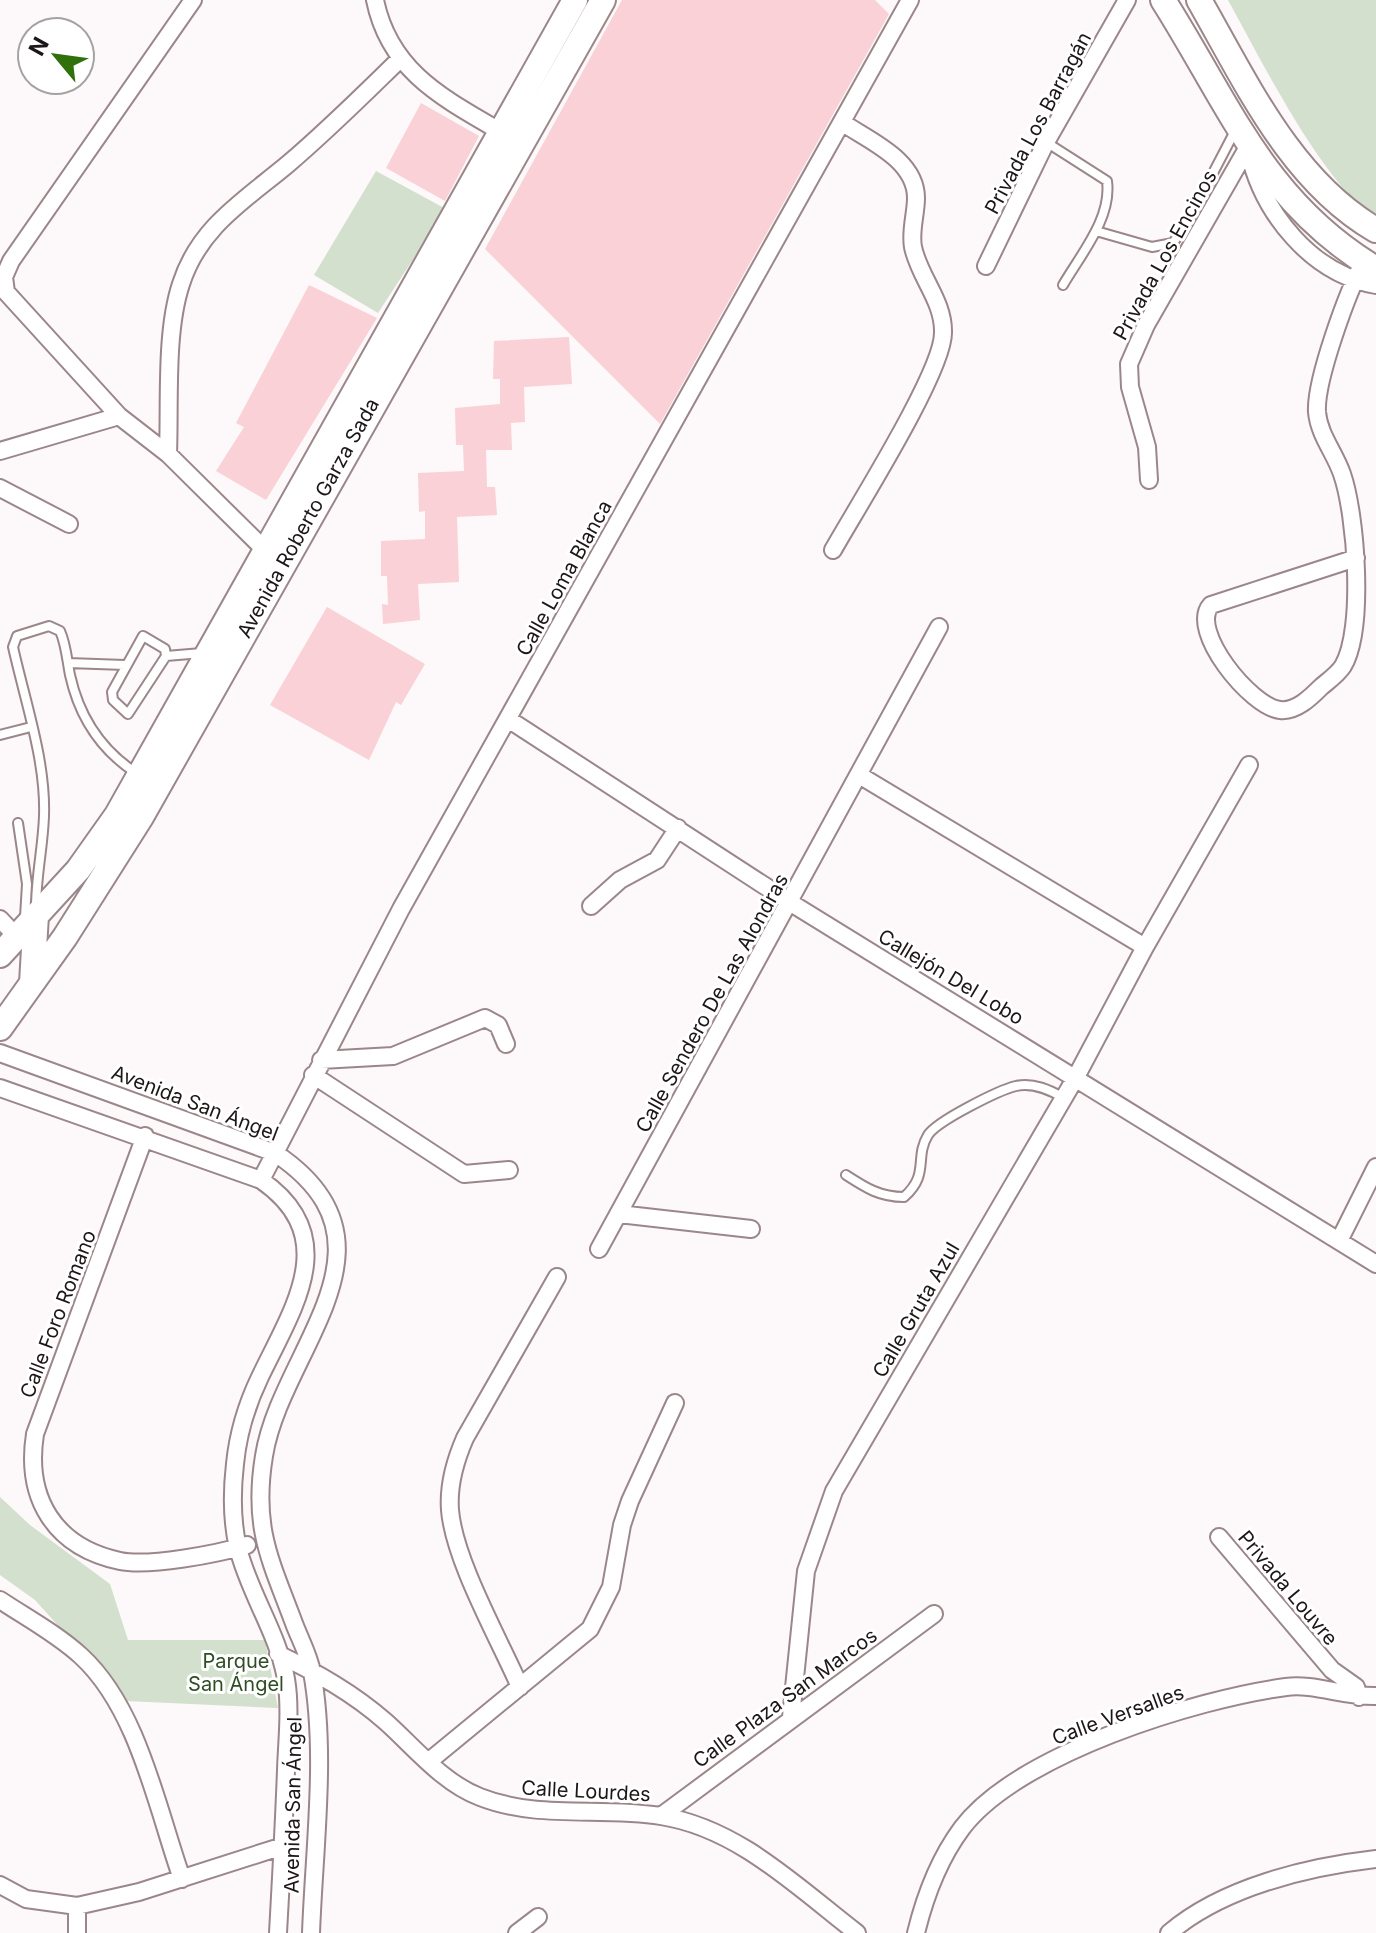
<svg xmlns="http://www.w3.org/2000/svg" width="1376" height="1933" font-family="Inter,sans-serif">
<rect width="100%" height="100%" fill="#fdf8f9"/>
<path fill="#d2e0cd" d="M1228 0H1376V218C1324 187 1259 56 1228 0Z
M376 171 446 209 378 313 314 275Z
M0 1497 30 1525 110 1584 128 1640H265L278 1708 126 1701 35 1600 0 1575Z"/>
<path fill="#f9d1d6" d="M622 0H875L889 14 660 424 485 249Z
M421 103 479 136 445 201 386 168Z
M309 285 377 318 266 500 216 471 244 427 236 423Z
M569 337 572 384 524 387 525 422 511 423 512 450H486L487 487H495L497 515 457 517 459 582 418 584 420 620 383 624 382 604 388 605 387 576H381V541L425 539V511L419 512 418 473 464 471 463 445H456L455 408 500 404V379H493L494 341Z
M327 607 425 664 401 705 396 702 369 760 270 705Z"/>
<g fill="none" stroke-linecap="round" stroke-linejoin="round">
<defs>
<path id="lane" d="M1046 142 1107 181C1112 218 1081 254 1063 285
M1096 231 1152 247 1173 243 1188 221 1236 129
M143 636 165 649 166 656 128 714 113 700 112 692Z
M166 656 202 653
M68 663 125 665
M0 735 31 727
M18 823 27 884 25 917
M36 908C36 876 43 847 44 816 46 761 25 701 13 647L17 636 49 626 60 631C66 644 67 660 70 675 79 716 101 750 136 773
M846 1175C866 1188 880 1197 904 1197 930 1174 914 1158 928 1135 937 1121 999 1090 1016 1086 1033 1082 1050 1090 1064 1098"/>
<path id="street" d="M193 0 11 261 4 277 6 292 119 416 168 454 266 551
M375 0C390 74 447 100 508 136
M1249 152C1263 214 1312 274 1376 285
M986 266 1046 142 1127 0
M0 451 119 416
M168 454C170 402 165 332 181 284 199 227 245 200 288 164 327 131 363 95 399 60
M1149 480 1147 447 1130 387 1129 364 1146 325 1248 147
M0 488 69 524
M833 550C856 509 943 372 943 333 944 301 919 277 913 247 910 231 916 214 916 198 916 160 870 141 843 123
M1356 558 1211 605C1188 630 1251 707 1280 710 1296 712 1311 697 1321 687 1328 681 1338 674 1343 666 1365 629 1356 514 1342 474 1335 453 1319 435 1317 412 1315 381 1348 290 1364 262
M508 719 791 903 1376 1264
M591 906 620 880 657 860 678 828
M0 919 17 937
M1145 947 1249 765
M0 1053 275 1153C412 1244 281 1349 264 1456 252 1529 271 1561 295 1626 301 1641 309 1656 312 1672 327 1753 314 1850 311 1933
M321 1060 393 1056 485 1018 498 1025 506 1044
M313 1075 464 1174 509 1170
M0 1088 261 1180C343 1237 293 1308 260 1377 247 1404 238 1433 235 1464 232 1490 232 1522 238 1548 249 1593 278 1633 286 1679 291 1708 287 1740 286 1770 284 1824 281 1879 278 1933
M145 1136 35 1434C25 1498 54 1547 120 1561 149 1567 217 1554 247 1545
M261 1180 401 909 910 0
M619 1214 751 1229
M1339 1241 1376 1167
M599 1249 939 627
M1219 1537 1332 1670 1356 1687 1359 1697
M0 1600C27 1618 57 1634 81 1656 138 1708 157 1808 182 1879
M278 1654C317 1673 353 1693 386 1722 415 1748 443 1783 480 1797 538 1820 601 1806 661 1816 738 1828 797 1887 857 1933
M520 1687C499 1639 454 1560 450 1510 448 1484 455 1461 465 1438L557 1277
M791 1717 806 1571 834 1491 1076 1077 1145 947 859 775
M428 1762 590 1629 611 1587 622 1525 630 1501 675 1403
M661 1816 934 1614
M0 1885 26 1899 77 1906 139 1892 283 1846
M77 1933V1906
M517 1933 538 1917
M916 1933C925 1896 939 1859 962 1828 1018 1754 1196 1699 1286 1687 1313 1683 1346 1697 1376 1696
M1169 1933C1223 1887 1307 1867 1376 1859"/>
<path id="secondary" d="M1163 0C1229 104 1264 202 1376 269
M1199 0C1246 82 1291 181 1376 230
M0 955 78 870 117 815 575 0
M32 983 36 915
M0 1028 65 937 141 817 603 0"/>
</defs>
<use href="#lane" stroke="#9b878a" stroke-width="12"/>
<use href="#street" stroke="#9b878a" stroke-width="20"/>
<use href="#secondary" stroke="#9b878a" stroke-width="28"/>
<use href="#lane" stroke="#fff" stroke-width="8"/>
<use href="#street" stroke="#fff" stroke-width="16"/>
<use href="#secondary" stroke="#fff" stroke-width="24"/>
</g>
<g text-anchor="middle" stroke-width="6" stroke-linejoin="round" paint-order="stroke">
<g font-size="20" fill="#1d1617" stroke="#fff">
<text transform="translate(1038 123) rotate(-62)" y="7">Privada Los Barragán</text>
<text transform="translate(1165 255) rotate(-61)" y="7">Privada Los Encinos</text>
<text transform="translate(308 518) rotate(-61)" y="7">Avenida Roberto Garza Sada</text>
<text transform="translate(564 578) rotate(-61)" y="7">Calle Loma Blanca</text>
<text transform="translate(951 977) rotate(31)" y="7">Callejón Del Lobo</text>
<text transform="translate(712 1003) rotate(-61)" y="7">Calle Sendero De Las Alondras</text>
<text transform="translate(195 1103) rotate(21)" y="7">Avenida San Ángel</text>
<text transform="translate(916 1310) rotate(-60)" y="7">Calle Gruta Azul</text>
<text transform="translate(58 1314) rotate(-69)" y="7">Calle Foro Romano</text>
<text transform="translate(1288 1588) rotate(50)" y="7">Privada Louvre</text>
<text transform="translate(785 1698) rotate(-36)" y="7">Calle Plaza San Marcos</text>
<text transform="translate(1118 1715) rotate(-20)" y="7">Calle Versalles</text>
<text transform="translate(586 1791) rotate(3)" y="7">Calle Lourdes</text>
<text transform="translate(293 1805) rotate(-89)" y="7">Avenida San Ángel</text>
</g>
<g font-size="20" fill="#2f4d24" stroke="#fff">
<text x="236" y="1668">Parque<tspan x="236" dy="23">San Ángel</tspan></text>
</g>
</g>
<g transform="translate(56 56) rotate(299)"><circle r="38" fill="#ffffff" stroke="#a5a2a2" stroke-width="2"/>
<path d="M0-6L14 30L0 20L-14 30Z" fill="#30710c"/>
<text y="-12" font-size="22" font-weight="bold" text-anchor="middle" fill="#1d1617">N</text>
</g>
</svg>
